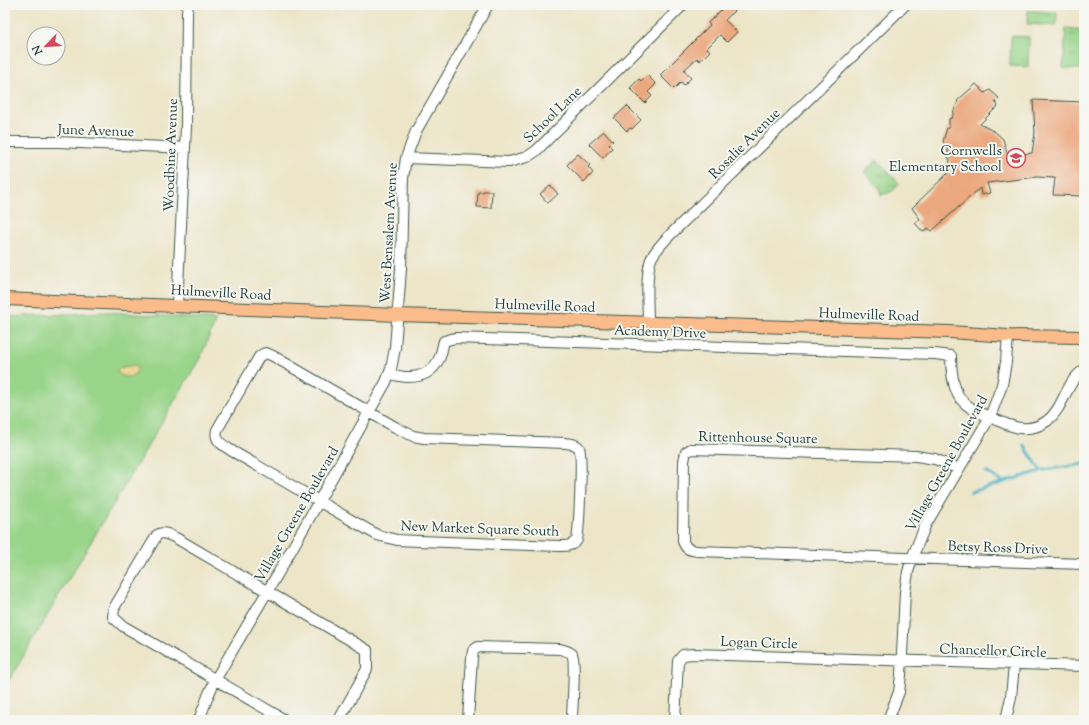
<svg xmlns="http://www.w3.org/2000/svg" width="1089" height="725" font-family="'Sorts Mill Goudy',serif">
<defs>
<pattern id="sand-dots" width="8" height="8" patternUnits="userSpaceOnUse"><rect width="8" height="8" fill="#eeda9e"/><path d="M2 2h.1M6 6h.1" fill="none" stroke="#ccbc89" stroke-width="1.8" stroke-linecap="round"/></pattern>
<pattern id="park-tufts" width="24" height="20" patternUnits="userSpaceOnUse"><rect width="24" height="20" fill="#98d489"/><path d="M3 7l-1-3M5 7V3M7 7l1-3M15 17l-1-3M17 17v-4M19 17l1-3" fill="none" stroke="#7bad71"/></pattern>
</defs>
<rect width="100%" height="100%" fill="#f6f6f2"/>
<filter id="ink" filterUnits="userSpaceOnUse"><feTurbulence type="fractalNoise" baseFrequency=".025" numOctaves="2"/><feDisplacementMap in="SourceGraphic" scale="8" xChannelSelector="R" yChannelSelector="G"/><feConvolveMatrix kernelMatrix="1 2 1 2 8 2 1 2 1" color-interpolation-filters="sRGB"/></filter>
<filter id="wash" filterUnits="userSpaceOnUse"><feTurbulence type="fractalNoise" baseFrequency=".012" numOctaves="4" result="noise"/><feDisplacementMap in="SourceGraphic" scale="16" xChannelSelector="R" yChannelSelector="G"/><feGaussianBlur stdDeviation="0.9" result="paint"/><feColorMatrix in="noise" values="0 0 0 0 0 0 0 0 0 0 0 0 0 0 0 0 0 1.4 0 .05"/><feComposite in="paint" operator="in"/></filter>
<g filter="url(#wash)">
<rect width="100%" height="100%" fill="#ece5c8"/>
<path fill="#98d489" stroke="#5c885e" d="M1011 36 1029 37 1028 67 1010 66Z
M108 312 216 320 200 358 5 687V317Z"/>
<path fill="url(#sand-dots)" stroke="#868c69" d="M134 365 137 366V371C132 379 123 378 117 372L119 368Z"/>
<path fill="url(#park-tufts)" stroke="#5c885e" d="M1028 11 1057 12 1056 26 1027 24Z
M1066 28 1084 30 1081 69 1063 68Z
M877 160 900 184 891 192 881 195 879 188 864 172Z"/>
<g fill="none" stroke-linecap="round" stroke-linejoin="round">
<path stroke="#42afc0" stroke-width="3" d="M1024 445 1041 471
M986 472 1003 482
M971 492 1044 470 1084 464"/>
</g>
<g id="blocks">
<path fill="#eba77d" d="M726 5H740L725 20 737 32 727 42 720 35 707 48 710 51 700 61 697 58 684 70 691 78 684 85 681 82 674 89 660 75 710 25 708 23Z
M647 75 656 84 648 92 652 96 645 103 630 88 639 79 641 81Z
M976 84 985 93 990 90 999 98 995 102 998 106 980 124 995 132 1003 139 1008 156 1032 153 1035 133 1033 100 1084 102V196L1053 195 1055 178 1037 177 987 183 990 193 981 195 980 188 932 231 928 228 923 232 915 223 920 219 912 208 949 172 950 159 948 158V148H946L943 141 947 128H949V119L952 118 954 110 958 102 957 101Z
M627 106 641 120 632 129 630 128 627 131 614 118Z
M604 131 613 141 609 145 612 148 603 158 589 144Z
M578 154 590 165 588 167 593 173 584 182 567 165Z
M550 185 558 194 548 203 540 194Z
M483 191H492L491 208 477 207 478 192H483Z"/>
</g>
</g>
<g filter="url(#ink)">
<use href="#blocks" fill-opacity="0" stroke="#3e564a" stroke-width="1"/>
<g fill="none" stroke-linecap="round" stroke-linejoin="round">
<defs>
<path id="minor" d="M5 142H59L185 148
M406 158 509 162 527 157 536 151 683 5
M177 305 186 127 187 12 188 5
M648 323C648 307 645 270 652 257 657 248 665 240 672 233L905 5
M266 353 273 356 395 427 413 436 424 438 565 443C569 444 576 443 579 448 583 456 579 528 577 540 572 546 567 546 559 546L419 541 397 540 377 535 232 451C223 445 214 441 217 430L259 357 263 354Z
M389 374C408 379 429 380 439 359 442 353 442 347 444 341L455 338 935 354 951 356C951 369 952 383 958 395 965 407 978 412 990 417 1009 426 1027 435 1047 421 1065 407 1065 382 1084 370
M959 469 935 459 916 456 691 449 686 452 684 461 683 541C686 550 690 550 698 551L1084 564
M199 720 208 696 215 680 280 570 386 382 391 369 395 348 401 269 403 178 406 158 416 131 488 5
M285 720 123 626 113 617 114 608 157 535C164 531 169 535 176 538L367 650V669L339 720
M468 720 472 658 473 651 478 647 560 649C564 650 569 651 572 654 576 661 572 709 572 720
M675 720 678 661 683 655 693 654 1084 666
M888 720 899 692 901 675 905 592 908 572 912 558 926 524 990 417 1002 385 1006 362 1008 336
M1006 720 1011 697 1014 665"/>
<path id="major" d="M5 299 398 315 950 332 1008 336 1084 337"/>
</defs>
<use href="#minor" stroke="#3e564a" stroke-width="12"/>
<use href="#major" stroke="#3e564a" stroke-width="14"/>
<use href="#minor" stroke="#fff" stroke-width="10"/>
<use href="#major" stroke="#fabc8b" stroke-width="12"/>
</g>
</g>
<defs>
<symbol id="school-ring" viewBox="-11 -11 22 22"><circle r="9.5" fill="#f6f6f2" stroke="#d1495b" stroke-width="1.5"/><path d="M0-5L7-2L0 1L-7-2ZM-4 1L0 2.5L4 1V4Q0 6-4 4Z" fill="#d1495b"/></symbol>
</defs>
<g fill-rule="evenodd">
<use href="#school-ring" x="1005" y="147" width="22" height="22"/>
</g>
<g text-anchor="middle" stroke-width="4" stroke-linejoin="round" paint-order="stroke">
<g font-size="14" fill="#1f3d34" stroke="#f6f6f2">
<text transform="translate(552 114) rotate(-44)" y="5">School Lane</text>
<text transform="translate(96 130) rotate(2)" y="5">June Avenue</text>
<text transform="translate(744 143) rotate(-45)" y="5">Rosalie Avenue</text>
<text transform="translate(170 155) rotate(-88)" y="5">Woodbine Avenue</text>
<text transform="translate(388 233) rotate(-87)" y="5">West Bensalem Avenue</text>
<text transform="translate(221 292) rotate(3)" y="5">Hulmeville Road</text>
<text transform="translate(545 305) rotate(2)" y="5">Hulmeville Road</text>
<text transform="translate(869 314) rotate(2)" y="5">Hulmeville Road</text>
<text transform="translate(660 331) rotate(2)" y="5">Academy Drive</text>
<text transform="translate(758 437) rotate(1)" y="5">Rittenhouse Square</text>
<text transform="translate(946 463) rotate(-61)" y="5">Village Greene Boulevard</text>
<text transform="translate(296 514) rotate(-60)" y="5">Village Greene Boulevard</text>
<text transform="translate(480 528) rotate(2)" y="5">New Market Square South</text>
<text transform="translate(998 547) rotate(2)" y="5">Betsy Ross Drive</text>
<text transform="translate(759 642) rotate(2)" y="5">Logan Circle</text>
<text transform="translate(993 650) rotate(2)" y="5">Chancellor Circle</text>
</g>
<g font-size="14" fill="#1f3d34" stroke="#f6f6f2" text-anchor="end">
<text x="1002" y="155">Cornwells<tspan x="1002" dy="16">Elementary School</tspan></text>
</g>
</g>
<rect width="1089" height="725" fill="none" stroke="#f6f6f2" stroke-width="20"/>
<g transform="translate(46 46) rotate(245)"><circle r="19" fill="#f6f6f2" stroke="#a0aca6"/>
<path d="M0-3L7 15L0 10L-7 15Z" fill="#d1495b"/>
<text y="-6" font-size="11" font-weight="bold" text-anchor="middle" fill="#1f3d34">N</text>
</g>
</svg>
